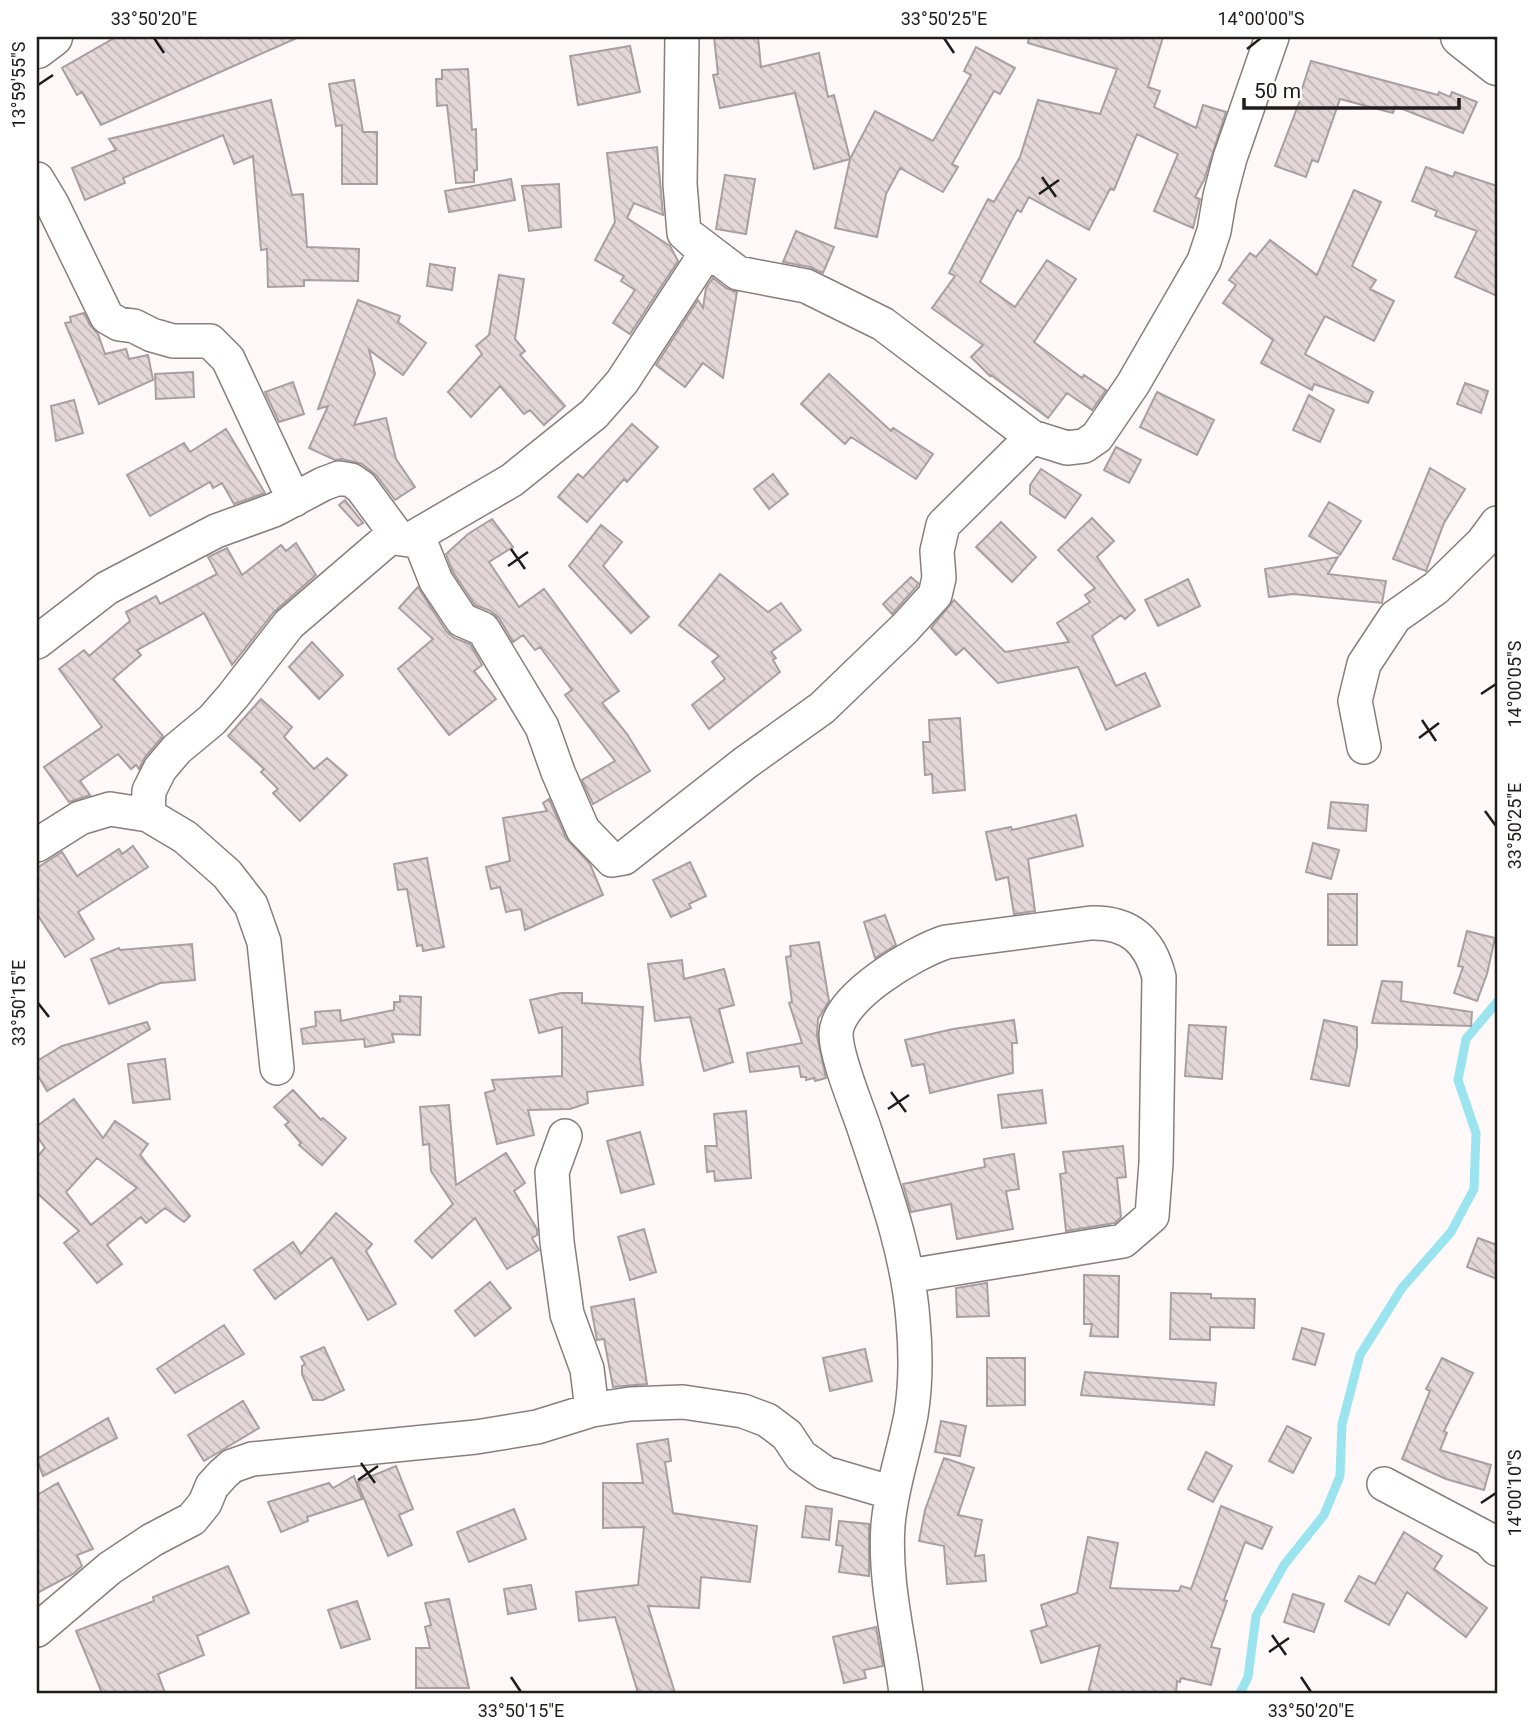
<svg xmlns="http://www.w3.org/2000/svg" width="1534" height="1730" font-family="Roboto,sans-serif">
<defs>
<pattern id="building-back-hatch" width="6" height="6" patternUnits="userSpaceOnUse" patternTransform="scale(1.75)"><rect width="6" height="6" fill="#e3d7d8"/><path d="M-1 5l2 2M0 0l6 6M5-1l2 2" fill="none" stroke="#c2b8b9"/></pattern>
</defs>
<rect width="100%" height="100%" fill="#fff8f8"/>
<g fill="none" stroke-linecap="round" stroke-linejoin="round">
<path stroke="#9ae4f0" stroke-width="9" d="M1240 1693 1248 1677 1256 1616 1284 1565 1324 1515 1340 1476 1342 1424 1360 1355 1402 1288 1451 1232 1474 1189 1476 1133 1458 1080 1466 1039 1497 1002"/>
</g>
<path fill="url(#building-back-hatch)" stroke="#aa9f9f" stroke-width="2" fill-rule="evenodd" d="M116 37H299L101 125 82 92 77 95 62 68Z
M714 37H758L761 67 819 53 828 97 834 95 850 159 875 111 933 141 971 75 964 71 976 47 1015 68 1000 94 994 91 952 164 958 167 943 192 900 168 886 194 877 237 835 228 850 159 814 169 795 93 720 108 713 75 718 74Z
M1029 37H1163L1148 87 1160 91 1154 107 1196 128 1203 105 1226 112 1204 180 1195 197 1200 199 1193 228 1154 211 1178 154 1137 134 1114 190 1110 189 1089 230 1029 197 1021 212 1017 210 980 282 1015 307 1047 260 1076 279 1034 342 1082 378 1084 375 1106 390 1092 410 1067 393 1048 418 991 375 990 376 971 357 983 345 932 308 955 276 949 273 988 199 994 202 1020 157 1038 100 1100 114 1117 69 1028 43Z
M630 46 640 92 578 105 570 56Z
M1311 61 1438 95 1439 92 1450 97 1452 92 1477 102 1463 133 1395 106 1393 113 1340 99 1318 162 1312 160 1306 177 1275 166 1302 95H1300Z
M468 69 472 130 476 129 477 170 474 171V182L456 183 447 105 437 106 436 79H442V70Z
M354 80 363 132H377V184H342V125L336 126 329 84Z
M271 100 292 195 303 194 307 247 359 249 358 281 304 280V286L268 287 267 249 261 250 253 156 234 164 223 135 123 178 125 183 85 200 72 168 116 150 109 139Z
M657 147 663 215 634 203 627 218 670 246 678 261 630 334 613 323 635 290 621 281 624 276 595 260 615 222 607 153Z
M1426 167 1453 177 1455 172 1497 186V296L1455 277 1477 231 1435 216 1437 211 1412 201Z
M725 175 755 179 746 234 716 229Z
M511 179 515 200 449 212 445 191Z
M559 184 561 227 529 231 522 186Z
M1354 190 1381 202 1352 266 1376 280 1370 289 1394 301 1374 341 1325 316 1305 354 1373 392 1368 403 1314 384 1312 390 1261 363 1273 340 1223 303 1236 285 1229 280 1250 253 1256 257 1270 240 1317 275Z
M796 231 834 247 823 273 810 267 783 262Z
M430 264 455 268 452 290 427 286Z
M499 275 524 279 515 339 525 351 520 355 565 406 544 425 530 410 524 414 500 386 471 417 448 392 482 354 476 346 489 335Z
M713 278 726 288 737 292 723 378 703 363 685 387 656 365 698 300 703 308 706 288Z
M358 300 400 316 398 322 426 343 403 375 369 350 375 374 354 425 386 418 396 459 415 487 395 500 376 475 362 464 342 459 335 460 309 448 328 406 318 409Z
M84 313 90 325 98 334 105 354 126 349 129 359 148 355 153 380 99 404 65 323 71 322 70 317Z
M193 372 194 397 156 399 155 374Z
M829 374 891 431 893 428 933 454 916 479 851 437 845 444 801 404Z
M293 382 304 414 279 422 265 392Z
M1465 383 1488 391 1481 413 1457 404Z
M1157 392 1214 420 1197 455 1140 427Z
M1309 395 1334 410 1320 442 1293 430Z
M74 400 83 433 56 441 51 406Z
M632 424 658 447 627 482 624 479 587 522 558 497 578 474 583 478Z
M226 429 265 493 234 504 222 483 213 488 210 482 150 516 127 475 184 443 190 452Z
M1116 447 1141 460 1129 483 1104 470Z
M1430 468 1465 489 1444 523 1426 571 1393 559Z
M1041 469 1081 495 1065 518 1030 494V485Z
M773 474 788 494 769 509 754 489Z
M345 500 363 523 358 526 339 505Z
M1329 502 1361 521 1340 555 1309 536Z
M1092 518 1114 541 1097 557 1135 610 1125 619 1121 615 1092 636 1116 686 1145 673 1160 706 1106 730 1078 667 998 683 964 648 956 655 931 628 954 600 1005 652 1069 642 1057 623 1090 602 1085 595 1095 588 1058 550Z
M492 519 513 547 489 562 519 607 544 589 619 691 602 703 627 734 650 771 593 804 582 780 615 761 565 695 572 690 540 647 535 650 523 635 513 642 499 618 491 611 475 605 453 572 446 554 468 534Z
M1001 522 1036 557 1012 582 976 547Z
M601 525 622 542 603 566 649 617 631 633 569 566Z
M296 543 316 575 274 612 232 665 204 613 137 650 141 655 113 679 163 736 145 757 139 769 136 765 131 769 118 754 80 781 90 795 69 802 44 767 102 727 59 669 84 650 89 656 130 621 126 612 156 596 160 604 217 574 208 557 227 548 242 575 281 545 286 551Z
M1338 557 1328 574 1386 581 1382 603 1293 594 1269 597 1265 569Z
M720 574 768 612 781 603 801 630 771 652 776 658 773 660 780 672 709 729 692 705 725 679 712 662 719 656 679 625Z
M911 577 918 583 917 586 892 614 883 604Z
M1188 579 1200 606 1158 626 1145 600Z
M418 587 446 631 454 638 470 644 482 665 474 671 496 699 449 735 398 669 433 639 399 608Z
M312 642 343 675 319 699 289 667Z
M261 699 292 727 284 737 314 769 327 758 347 775 300 821 273 793 278 789 261 772 264 769 228 736Z
M960 718 965 790 933 793 932 774 925 775 923 742H930L929 720Z
M549 799 566 838 590 864 603 895 525 930 521 909 506 912 500 887 491 889 486 867 510 861 503 818 547 811 543 803Z
M1331 802 1368 805 1366 831 1328 828Z
M1076 815 1083 846 1028 859 1035 911 1014 914 1008 877 996 880 986 832 1011 827 1012 830Z
M1313 843 1339 850 1331 879 1306 872Z
M133 846 148 867 78 912 94 939 65 957 37 914V868L62 852 77 876 119 849 122 854Z
M427 858 444 947 423 951 422 945 417 946 407 889 398 890 394 864Z
M690 862 706 896 689 904 691 908 671 917 653 880Z
M1328 894H1357V945H1328Z
M885 915 896 945 875 958 864 922Z
M1467 931 1495 938 1487 974 1477 1001 1454 993 1463 967 1458 966Z
M819 942 829 1001 818 1019 817 1036 826 1078 815 1081 814 1078 806 1080V1077H801L799 1066 750 1072 747 1053 802 1043 789 1003 792 1002 786 957 791 956 790 946Z
M192 944 195 980 160 983 109 1004 91 959 119 948 120 950Z
M682 960 684 979 724 969 734 1005 719 1009 733 1062 704 1071 690 1017 655 1021 648 964Z
M1382 981 1402 982 1401 1001 1472 1012 1471 1026 1372 1023Z
M561 993H582V1003L643 1007 640 1059 643 1085 587 1092 588 1103 570 1109 528 1110 534 1135 497 1144 485 1093 495 1090 492 1080 562 1076V1027L539 1033 530 1000Z
M400 996 421 997 420 1035 392 1034 394 1042 365 1047 364 1039 303 1044 301 1029 316 1026 315 1012 340 1010 341 1021 394 1010V1002H400Z
M1014 1020 1017 1043H1012L1013 1073 930 1093 924 1064 912 1066 905 1040 953 1029Z
M1324 1020 1357 1027V1047L1349 1086 1311 1079Z
M147 1022 150 1029 47 1091 37 1074V1061L62 1046Z
M1189 1025 1226 1027 1222 1079 1185 1076Z
M165 1059 170 1099 133 1103 128 1064Z
M293 1090 321 1120 323 1118 346 1138 322 1165 299 1145 301 1143 285 1125 289 1122 274 1107Z
M1042 1090 1046 1123 1002 1128 998 1095Z
M74 1099 103 1138 115 1121 148 1144 140 1155 190 1216 184 1222 165 1208 146 1223 141 1217 107 1245 122 1264 97 1283 64 1243 79 1231 37 1193V1157L45 1148 37 1136V1126ZM97 1158 137 1188 91 1225 66 1192Z
M449 1105 456 1185 506 1153 525 1183 514 1191 537 1229V1235L532 1238 539 1250 507 1269 475 1218 432 1258 415 1241 453 1204 431 1171 429 1144 423 1145 420 1107Z
M746 1111 751 1178 715 1181 714 1171 707 1172 705 1146H717L714 1114Z
M640 1132 654 1184 621 1193 607 1141Z
M1123 1146 1126 1177 1117 1178 1121 1217 1115 1223 1066 1231 1060 1174 1066 1173 1063 1152Z
M1014 1154 1019 1189 1006 1191 1013 1229 957 1239 951 1204 911 1212 903 1184 985 1167 984 1159Z
M336 1213 372 1244 366 1251 396 1304 368 1320 332 1257 275 1299 254 1270 293 1242 301 1254Z
M644 1229 656 1272 630 1280 618 1237Z
M1478 1238 1497 1245V1279L1467 1267Z
M1084 1275 1119 1276 1118 1337 1090 1336 1092 1324H1084Z
M490 1282 511 1308 475 1336 455 1311Z
M987 1283 989 1316 957 1317 956 1288Z
M1171 1293 1211 1294V1298L1255 1299 1254 1328 1210 1327V1340L1170 1339Z
M634 1299 647 1384 613 1387 604 1339 597 1340 591 1307Z
M224 1325 244 1354 175 1393 157 1369Z
M1302 1328 1324 1334 1315 1365 1293 1359Z
M324 1347 344 1390 323 1400H313L302 1374V1366L305 1364 301 1357Z
M865 1349 872 1381 830 1391 823 1358Z
M987 1358H1025V1405L987 1406Z
M1442 1358 1473 1373 1444 1431 1447 1433 1440 1450 1491 1465 1484 1490 1446 1479 1402 1459 1430 1391 1426 1389Z
M1085 1372 1216 1383 1214 1405 1081 1395Z
M243 1401 259 1428 204 1461 188 1435Z
M108 1418 117 1438 43 1476 37 1459Z
M941 1421 966 1426 960 1456 935 1452Z
M1287 1426 1311 1438 1293 1473 1269 1461Z
M668 1439 671 1461 665 1462 673 1513 757 1526 750 1582 701 1577 699 1608 648 1606 675 1693H638L615 1617 579 1621 576 1592 638 1585 644 1527 603 1528V1483H643L637 1444Z
M1206 1452 1232 1466 1213 1502 1188 1489Z
M944 1458 974 1468 958 1515 982 1520 975 1556 984 1555 986 1581 947 1584 944 1546 919 1541 925 1510Z
M396 1466 413 1509 399 1515 412 1545 388 1556 357 1482Z
M354 1476 362 1499 307 1517 308 1521 281 1532 268 1502 329 1483 333 1488Z
M58 1483 93 1549 77 1555 82 1566 73 1574 37 1593V1495Z
M806 1506 832 1509 829 1540 802 1537Z
M1221 1506 1272 1527 1262 1549 1245 1542 1224 1600 1227 1601 1211 1647 1220 1649 1211 1685 1181 1678 1180 1682 1177 1681 1176 1693H1088L1100 1645 1041 1663 1031 1631 1047 1626 1041 1605 1077 1593 1088 1537 1118 1543 1110 1588 1179 1591 1181 1586 1191 1589Z
M514 1509 526 1539 469 1562 457 1532Z
M839 1521 869 1524V1576L839 1572 843 1546 836 1545Z
M1404 1532 1442 1556 1434 1569 1487 1608 1466 1637 1407 1592 1389 1625 1345 1601 1359 1576 1375 1584Z
M228 1566 249 1613 197 1636 204 1655 158 1674 165 1693H102L76 1631 154 1601 153 1597Z
M531 1585 536 1609 508 1614 504 1589Z
M1293 1594 1324 1604 1314 1632 1284 1622Z
M449 1599 469 1688H416V1648H430L425 1627 431 1625 425 1603Z
M357 1601 370 1639 341 1648 328 1610Z
M876 1627 883 1666 864 1670 866 1678 844 1683 833 1637Z"/>
<g fill="none" stroke-linecap="round" stroke-linejoin="round">
<defs>
<path id="street" d="M37 179 52 204 107 317 119 324 134 326 152 335 173 341H210L228 359 294 500
M692 238 738 273 806 286 883 324 1032 437 1067 448 1084 446 1097 437 1133 384 1204 261 1214 231 1220 196 1230 158 1272 37
M418 536 436 581 462 620 483 629 542 727 558 772 583 830 612 860 624 858 745 763 822 708 905 628 935 595 939 578 937 551 943 525 1032 437
M37 642 107 588 216 531 274 510 323 484 339 478 351 480 361 487 395 533 401 539 409 540 512 480 594 414 622 382 706 253 684 233 680 184 682 37
M1364 747 1355 701 1364 664 1395 617 1436 588 1483 542 1497 523
M148 815 149 791 160 769 177 749 212 720 233 696 289 624 395 533
M37 845 80 818 110 809 148 815 185 837 227 874 251 905 264 942 277 1068
M565 1136 552 1172 557 1242 567 1314 587 1369 592 1410
M1384 1484 1488 1539 1497 1549
M37 1630 110 1568 152 1540 192 1519 205 1503 212 1486 223 1474 232 1466 252 1459 476 1437 537 1427 592 1410 630 1404 683 1402 743 1411 767 1420 787 1435 801 1456 825 1473 893 1493
M906 1693C899 1637 884 1582 888 1525 891 1488 904 1452 911 1415 916 1384 916 1352 913 1320 908 1254 884 1188 863 1125 855 1102 836 1056 836 1034 837 997 915 952 946 942L1091 923C1130 922 1150 941 1159 977L1156 1163 1152 1216 1123 1241 908 1276"/>
<path id="secondary" d="M1460 37 1497 66
M37 49 53 37"/>
</defs>
<use href="#street" stroke="#887e7e" stroke-width="36"/>
<use href="#secondary" stroke="#887e7e" stroke-width="41"/>
<use href="#street" stroke="#fff" stroke-width="33"/>
<use href="#secondary" stroke="#fff" stroke-width="38"/>
</g>
<path fill="none" stroke="#201c1c" stroke-width="2.5" d="M154 38 164 53M944 38 954 53M1247 49 1261 38M38 85 53 75M1042 177 1056 197M1039 194 1059 180M511 549 525 569M508 566 528 552M1481 694 1496 684M1422 720 1436 741M1419 738 1439 723M1485 811 1496 826M38 1003 49 1017M891 1092 906 1112M888 1109 909 1095M361 1463 375 1483M358 1480 378 1466M1481 1503 1496 1493M1272 1635 1286 1655M1269 1652 1289 1638M511 1677 521 1692M1301 1677 1311 1692"/>
<rect width="1534" height="1730" fill="none" stroke="#ffffff" stroke-width="77"/>
<path d="M1244 98v10h215v-10" fill="none" stroke="#201c1c" stroke-width="3.5"/>
<text x="1254" y="98" font-size="21" fill="#201c1c" stroke="#ffffff" stroke-width="5" paint-order="stroke">50 m</text>
<rect x="38" y="38" width="1458" height="1654" fill="none" stroke="#201c1c" stroke-width="2.5"/>
<g font-size="18" text-anchor="middle" fill="#201c1c">
<text x="154" y="25">33°50'20"E</text>
<text x="944" y="25">33°50'25"E</text>
<text x="1261" y="25">14°00'00"S</text>
<text transform="translate(19 85) rotate(-90)" y="6">13°59'55"S</text>
<text transform="translate(1515 684) rotate(-90)" y="6">14°00'05"S</text>
<text transform="translate(1515 826) rotate(-90)" y="6">33°50'25"E</text>
<text transform="translate(19 1003) rotate(-90)" y="6">33°50'15"E</text>
<text transform="translate(1515 1493) rotate(-90)" y="6">14°00'10"S</text>
<text x="521" y="1717">33°50'15"E</text>
<text x="1311" y="1717">33°50'20"E</text>
</g>
</svg>
